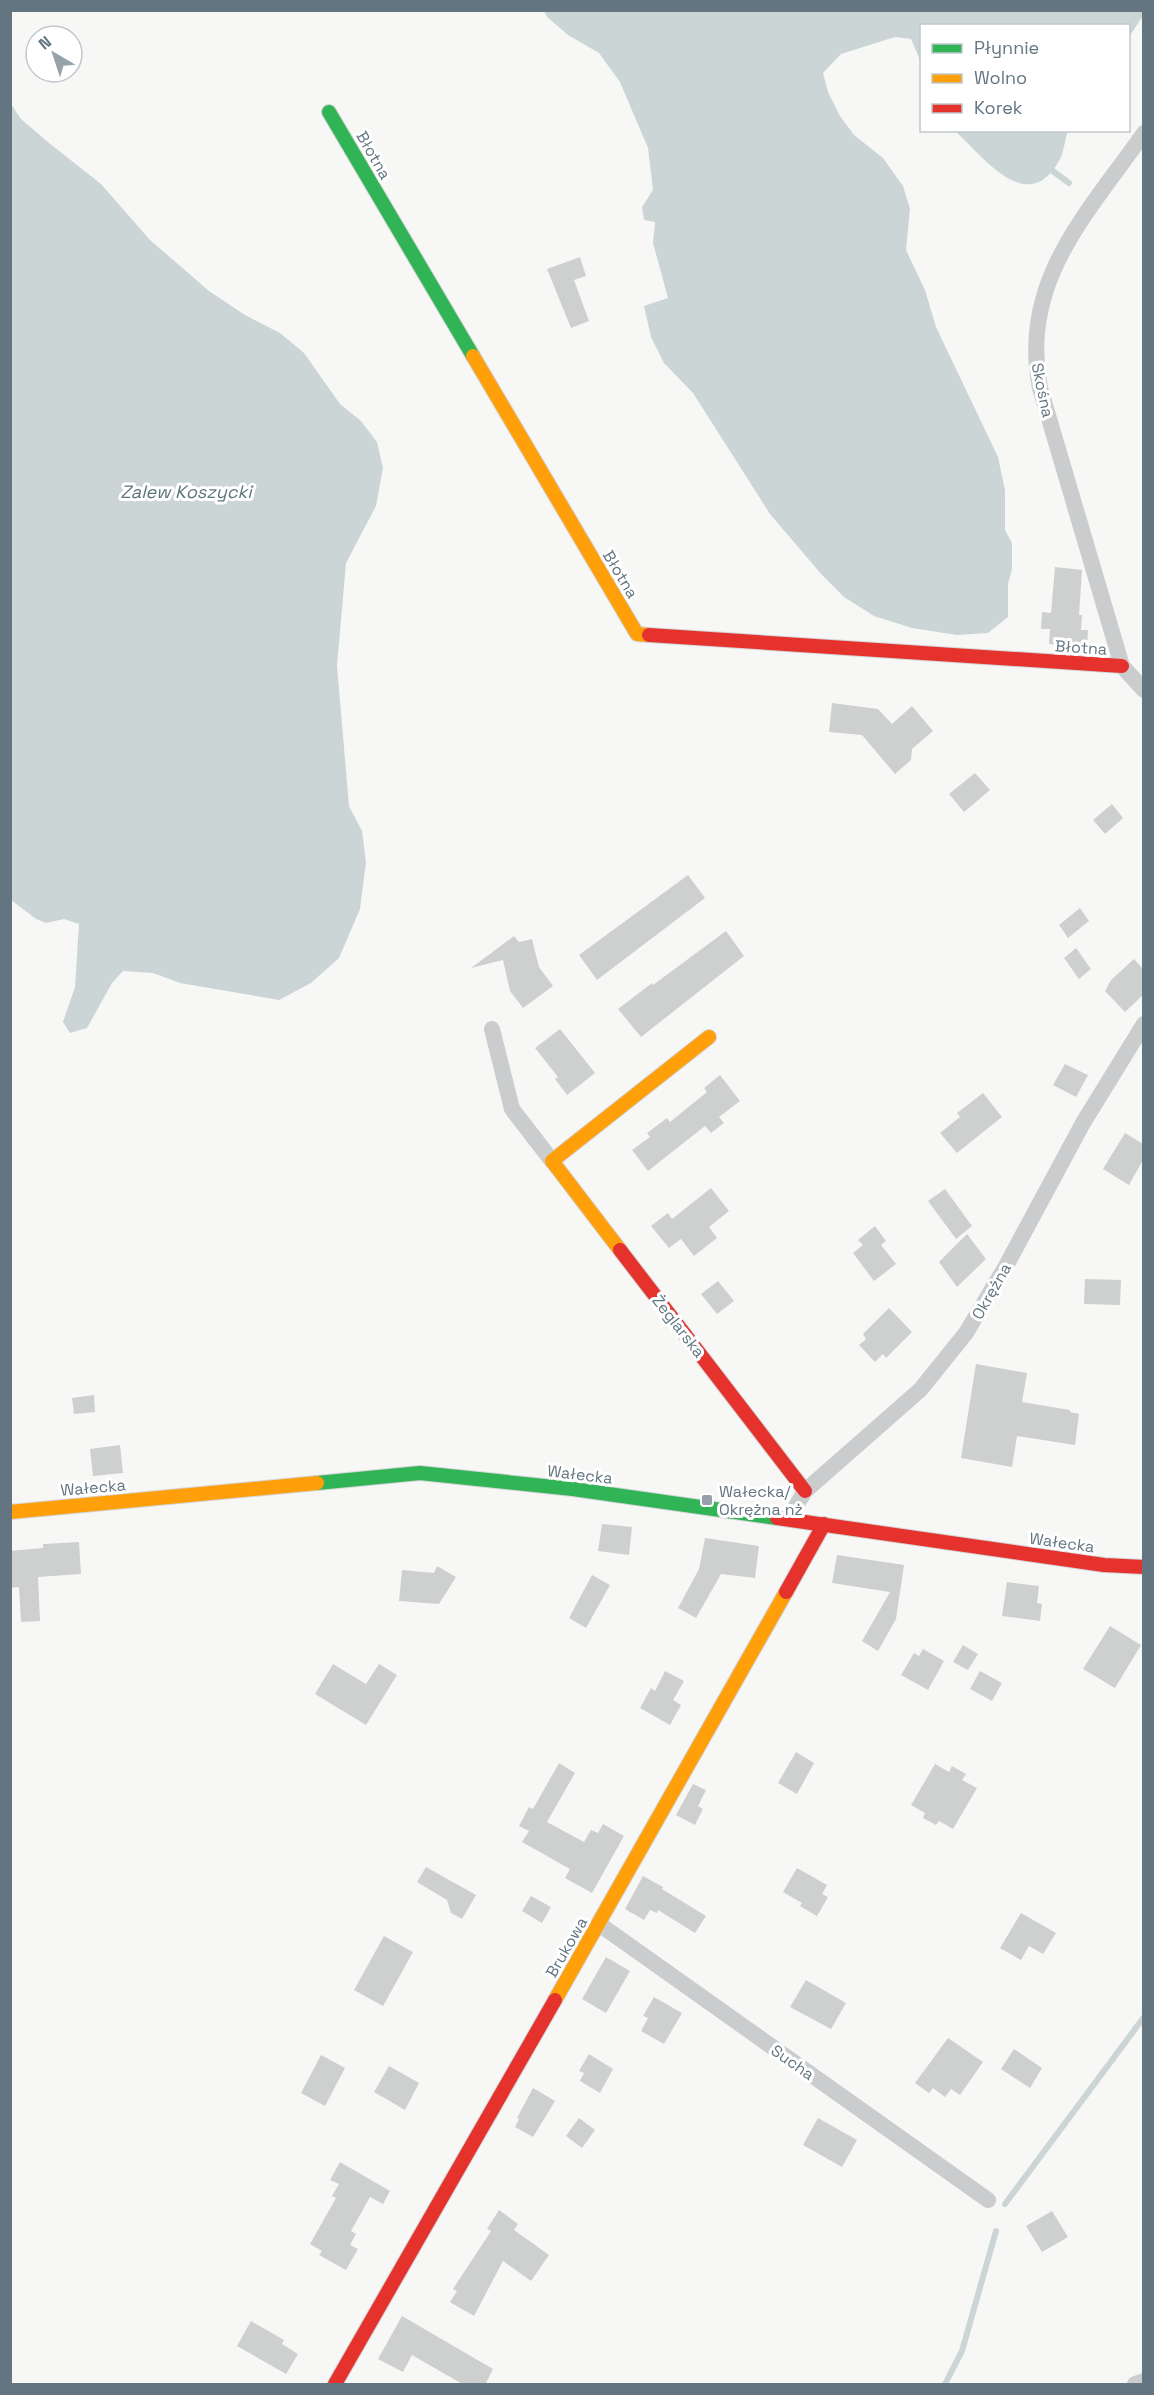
<svg xmlns="http://www.w3.org/2000/svg" width="1154" height="2395" font-family="'Space Grotesk',sans-serif">
<rect width="100%" height="100%" fill="#f7f7f6"/>
<path fill="#cbd5d6" d="M544 11H1143V16L1129 37 1128 26H922L921 62 911 39 895 37 841 54 823 73 828 92 840 116 854 135 883 158 903 186 910 209 906 250 925 290 936 327 998 457 1005 490V530L1012 543V569L1008 584V617L988 633 957 635 912 628 874 616 844 597 822 575 770 514 693 393 664 363 651 337 644 306 668 298 653 243 655 222 644 220 642 207 653 190 648 148 620 82 599 53 568 35 547 17Z
M11 104 21 119 49 143 101 184 150 240 209 291 245 315 280 333 304 353 340 404 361 421 377 442 383 468 376 506 346 563 337 666 349 806 362 831 366 862 360 909 339 958 311 983 279 1000 180 983 153 973 123 971 112 983 87 1028 70 1033 63 1022 75 987 79 924 64 919 46 923 36 919 11 900Z
M955 131H1068C1065 139 1064 150 1061 157 1029 220 985 158 955 131Z"/>
<g fill="none" stroke-linecap="round" stroke-linejoin="round">
<path stroke="#cbd5d6" stroke-width="6" d="M1046 166 1069 183
M1005 2204 1144 2017
M945 2384 962 2351 996 2231"/>
</g>
<path fill="#ced0d0" d="M580 257 586 276 574 280 589 321 571 328 547 269Z
M1055 567 1082 570 1079 615H1082L1081 630H1088L1087 647 1049 644 1050 629H1041L1042 612 1051 613Z
M832 703 878 709 892 724 912 706 933 731 912 749 911 760 895 774 862 735 829 732Z
M975 773 990 790 964 812 949 794Z
M1112 804 1123 818 1105 834 1093 820Z
M688 875 705 898 597 980 579 955Z
M1080 908 1089 921 1068 938 1059 925Z
M726 931 744 956 641 1037 618 1009 652 983 653 985Z
M514 936 519 942 532 939 539 967 553 986 523 1008 510 991 503 960 471 968Z
M1076 948 1091 969 1079 979 1064 958Z
M1134 959 1143 969V995L1125 1012 1105 991 1111 980Z
M560 1029 595 1073 567 1095 555 1079 558 1077 535 1048Z
M1065 1064 1088 1075 1076 1097 1053 1085Z
M720 1075 740 1101 719 1117 724 1123 711 1133 705 1126 648 1171 632 1150 650 1137 647 1133 667 1118 670 1122 707 1092 704 1088Z
M983 1093 1002 1117 957 1153 940 1133 960 1117 957 1113Z
M1125 1133 1143 1144V1160L1129 1185 1103 1169Z
M711 1188 729 1211 709 1227 717 1238 694 1256 681 1239 669 1248 651 1226 668 1213 672 1219Z
M945 1189 972 1226 956 1239 928 1201Z
M875 1226 886 1241 881 1245 896 1264 874 1281 853 1253 863 1245 858 1240Z
M967 1234 986 1259 957 1287 939 1262Z
M1085 1279 1121 1280 1120 1305 1084 1304Z
M718 1281 734 1301 717 1314 701 1294Z
M889 1308 912 1332 886 1358 883 1354 875 1362 859 1345 866 1339 863 1334Z
M976 1364 1027 1373 1022 1402 1070 1410V1412L1079 1414 1075 1445 1017 1436 1012 1467 961 1458Z
M94 1395 95 1412 74 1414 72 1398Z
M120 1445 123 1473 93 1476 90 1449Z
M602 1524 632 1527 629 1555 598 1551Z
M705 1538 759 1546 755 1578 721 1574 696 1618 678 1608 699 1569Z
M79 1542 81 1574 38 1577 40 1621 21 1622 19 1587 10 1588V1551L43 1548V1544Z
M837 1555 904 1565 896 1619 878 1651 862 1641 890 1592 832 1583Z
M437 1566 456 1577 439 1604 399 1601 402 1570 434 1573Z
M592 1575 610 1585 586 1628 569 1618Z
M1007 1582 1039 1586 1037 1603 1042 1604 1040 1621 1002 1616Z
M1110 1626 1141 1645 1115 1688 1083 1669Z
M963 1645 978 1654 968 1670 953 1662Z
M923 1649 944 1661 928 1690 901 1675 914 1653 919 1656Z
M333 1664 366 1684 379 1664 397 1675 366 1725 315 1694Z
M665 1671 684 1681 673 1700 681 1705 670 1725 640 1708 651 1688 655 1691Z
M980 1671 1002 1683 992 1701 970 1689Z
M796 1752 814 1763 797 1794 778 1783Z
M559 1763 575 1773 547 1822 584 1842 591 1830 598 1833 603 1824 624 1836 592 1893 565 1878 570 1869 522 1842 529 1831 519 1826 529 1807 533 1809Z
M935 1764 949 1772 952 1766 966 1774 962 1780 977 1788 953 1829 939 1821 936 1825 923 1818 925 1813 911 1805Z
M693 1784 706 1790 698 1806 703 1809 695 1825 676 1815Z
M426 1867 476 1895 462 1919 451 1913 447 1900 417 1882Z
M797 1868 827 1885 822 1894 828 1897 817 1916 800 1906 802 1903 783 1892Z
M643 1876 663 1887 662 1889 706 1916 695 1933 658 1910 657 1913 650 1910 644 1920 625 1909Z
M531 1896 551 1907 542 1923 522 1911Z
M1021 1913 1056 1933 1043 1954 1029 1946 1021 1960 1000 1948Z
M384 1936 413 1952 383 2006 354 1990Z
M606 1957 630 1971 606 2013 582 1999Z
M806 1980 846 2003 831 2029 790 2007Z
M654 1997 682 2013 664 2044 641 2031 648 2018 643 2016Z
M948 2038 983 2062 960 2095 951 2089 945 2097 933 2088 929 2093 915 2083Z
M1014 2049 1042 2068 1030 2088 1001 2069Z
M589 2054 613 2069 600 2093 580 2081 584 2073 579 2071Z
M321 2055 345 2068 325 2106 301 2093Z
M389 2066 419 2083 405 2110 374 2092Z
M533 2088 555 2101 533 2137 515 2127 519 2119 517 2118Z
M579 2118 595 2130 582 2148 566 2136Z
M818 2118 857 2140 842 2167 803 2145Z
M340 2162 390 2191 383 2204 370 2197 351 2231 356 2234 350 2245 358 2249 346 2270 319 2255 322 2251 310 2244 336 2198 332 2196 339 2184 330 2180Z
M499 2210 518 2224 514 2230 549 2255 531 2281 503 2261 474 2316 450 2302 457 2291 453 2289 491 2231 487 2229Z
M1052 2211 1068 2237 1042 2252 1026 2226Z
M402 2316 493 2369 485 2385H464L412 2355 403 2372 378 2359Z
M251 2321 284 2340 282 2344 298 2354 286 2374 237 2346Z"/>
<g fill="none" stroke-linecap="round" stroke-linejoin="round">
<defs>
<path id="fast" d="M329 112 473 356
M317 1483 420 1473 573 1489 777 1518"/>
<path id="slow" d="M473 356 637 634 649 635
M620 1250 552 1161 709 1037
M10 1512 317 1483
M555 2000 786 1592"/>
<path id="jam" d="M649 635 1122 666
M620 1250 805 1491
M777 1518 1104 1565 1144 1567
M786 1592 824 1524
M335 2384 555 2000"/>
</defs>
<use href="#fast" stroke="#d3d4d5" stroke-width="16"/>
<use href="#slow" stroke="#d3d4d5" stroke-width="16"/>
<use href="#jam" stroke="#d3d4d5" stroke-width="16"/>
<path stroke="#cbcccd" stroke-width="16" d="M1144 133C1087 214 1019 282 1040 388L1122 666 1144 690
M492 1029 512 1109 552 1161
M793 1520 796 1506 805 1491 920 1390 966 1333 1006 1266 1083 1123 1144 1024
M599 1924 988 2200
M1135 2384 1144 2381"/>
<use href="#fast" stroke="#30b455" stroke-width="14"/>
<use href="#slow" stroke="#ff9f0a" stroke-width="14"/>
<use href="#jam" stroke="#e5322d" stroke-width="14"/>
</g>
<rect fill="#96a2a9" stroke="#fff" stroke-width="2" x="701" y="1494" width="12" height="12" rx="3"/>
<g text-anchor="middle" stroke-width="6" stroke-linejoin="round" paint-order="stroke">
<g font-size="16" fill="#627580" stroke="#fff">
<text transform="translate(374 155) rotate(60)" y="6">Błotna</text>
<text transform="translate(1043 390) rotate(78)" y="6">Skośna</text>
<text transform="translate(621 574) rotate(59)" y="6">Błotna</text>
<text transform="translate(1081 647) rotate(4)" y="6">Błotna</text>
<text transform="translate(991 1291) rotate(-60)" y="6">Okrężna</text>
<text transform="translate(679 1326) rotate(52)" y="6">Żeglarska</text>
<text transform="translate(580 1474) rotate(7)" y="6">Wałecka</text>
<text transform="translate(93 1487) rotate(-5)" y="6">Wałecka</text>
<text transform="translate(1062 1542) rotate(8)" y="6">Wałecka</text>
<text transform="translate(566 1947) rotate(-60)" y="6">Brukowa</text>
<text transform="translate(793 2062) rotate(35)" y="6">Sucha</text>
</g>
<g font-size="16" fill="#627580" stroke="#fff" text-anchor="start">
<text x="719" y="1497">Wałecka/<tspan x="719" dy="18">Okrężna nż</tspan></text>
</g>
<g font-size="18" font-style="italic" fill="#5d757b" stroke="#fff">
<text x="186" y="498">Zalew Koszycki</text>
</g>
</g>
<rect width="1154" height="2395" fill="none" stroke="#627580" stroke-width="24"/>
<rect x="920" y="24" width="210" height="108" fill="#ffffff" stroke="#c0c8cc" stroke-width="1.5"/>
<rect x="932" y="44" width="30" height="9" fill="#30b455" stroke="#c0c8cc" stroke-width="1.5"/>
<text x="974" y="54" font-size="18" fill="#627580">Płynnie</text>
<rect x="932" y="74" width="30" height="9" fill="#ff9f0a" stroke="#c0c8cc" stroke-width="1.5"/>
<text x="974" y="84" font-size="18" fill="#627580">Wolno</text>
<rect x="932" y="104" width="30" height="9" fill="#e5322d" stroke="#c0c8cc" stroke-width="1.5"/>
<text x="974" y="114" font-size="18" fill="#627580">Korek</text>
<g transform="translate(54 54) rotate(321)"><circle r="28" fill="#ffffff" stroke="#c0c8cc" stroke-width="1.5"/>
<path d="M0-4.5L10 22L0 15L-10 22Z" fill="#96a2a9"/>
<text y="-9" font-size="16" font-weight="bold" text-anchor="middle" fill="#627580">N</text>
</g>
</svg>
